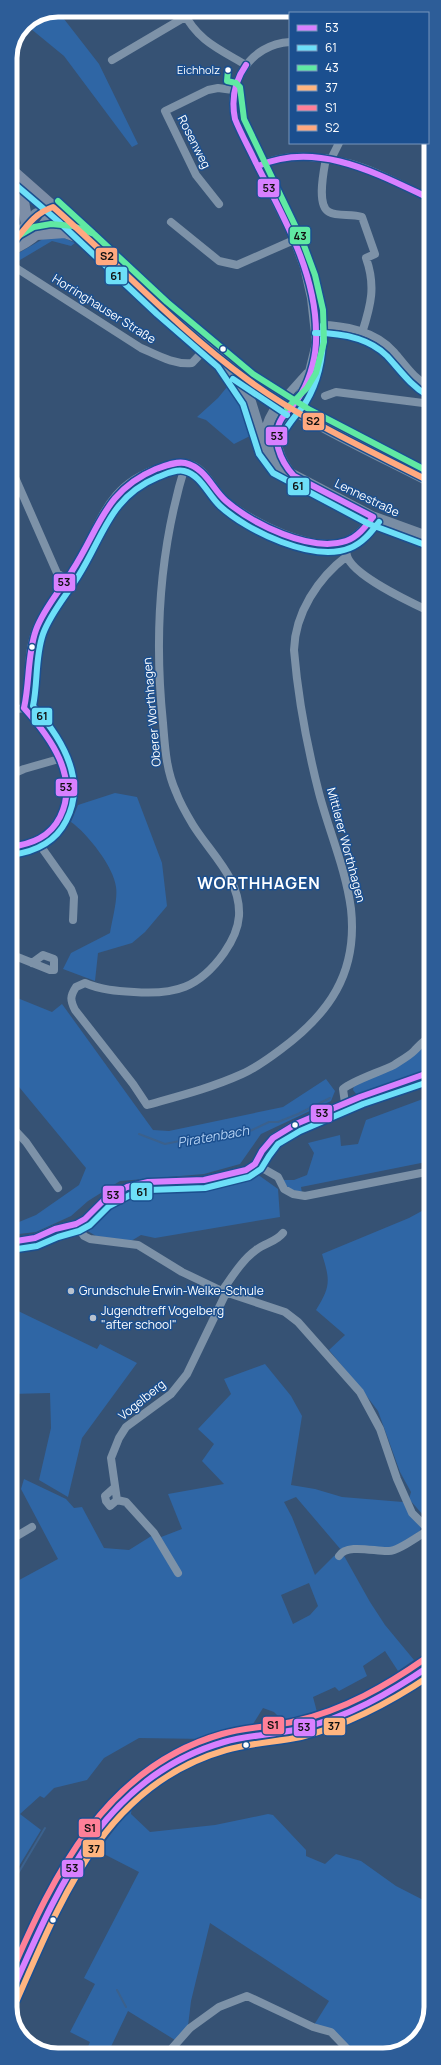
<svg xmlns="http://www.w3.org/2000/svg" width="441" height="2065" font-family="Manrope,sans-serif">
<rect width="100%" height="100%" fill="#365274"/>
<path fill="#2f66a5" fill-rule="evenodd" d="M57 10 99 64 138 144 132 147 64 56 25 24Z
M10 193C19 208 18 222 10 237Z
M60 236 75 243 71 246 52 241 20 260 10 270V265L13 260 10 258 43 239Z
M227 387C241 400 254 415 252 435L234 444 206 420 197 417 218 398Z
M115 793 137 797 162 863 167 906 145 932 132 943 98 953 95 981 63 969 71 953 110 933C112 920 118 899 116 887 114 867 87 833 71 822L78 805Z
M10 995 52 1012 62 1004 153 1130 169 1131 283 1107 326 1079 335 1091 331 1101 261 1134 240 1164 204 1174 120 1181 88 1201 71 1216 36 1232 10 1235V1223L19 1222 36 1215 79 1185 86 1168 10 1076Z
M431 1041V1070L357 1095 353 1090 354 1085Z
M431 1096V1161L301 1187 302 1193 288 1188 283 1180H294L307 1175 314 1153 308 1143 340 1135 341 1146 358 1144 366 1120Z
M257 1174 278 1189 280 1217 155 1238 141 1235 131 1241 96 1236 86 1230 87 1227 111 1205 135 1193 164 1188 206 1187 226 1184Z
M431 1206V1524L409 1499 411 1492 400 1472 378 1411 362 1390 329 1350 345 1335 316 1310C331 1286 330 1280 322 1254L409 1218Z
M10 1304 14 1309 97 1349 100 1344 137 1363 82 1438 68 1497 39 1480 51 1428 50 1393 11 1394Z
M265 1364 291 1396 302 1416 291 1485 315 1489 342 1497 403 1502 421 1527 420 1531 390 1550 342 1551 296 1497 284 1502 292 1517 315 1575 334 1556 343 1554 370 1602 385 1625 414 1660 398 1671 385 1651 363 1666 367 1676 339 1691 335 1687 313 1697 317 1712 283 1721 274 1712 263 1708 253 1724 227 1729 207 1739 139 1738 104 1758 87 1780 54 1788 44 1798 40 1796 20 1814 41 1830 10 1881V1585L58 1559 21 1489 24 1479 66 1499 74 1508 82 1507 104 1548 129 1550 153 1535 156 1539 182 1529 168 1494 224 1484 202 1461 214 1444 198 1429 231 1394 224 1379ZM309 1583 318 1606 310 1615 293 1624 281 1595Z
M132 1806 131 1814 150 1832 215 1825 268 1814 273 1815 306 1850V1856L325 1864 336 1854 361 1861 396 1886 431 1904V1969L429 1971 431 1970V2008L419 2039 390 2055H358L332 2030 314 2025 329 2001 210 1923 191 2001 188 2026 175 2040 128 2011 107 2055H84L90 2042 70 2032 95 1984 84 1978 139 1872 98 1851Z
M178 2044 190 2055H169Z"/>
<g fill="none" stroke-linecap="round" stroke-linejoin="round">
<path stroke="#3b618d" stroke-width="2" d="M139 1134 165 1144 228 1131H250L269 1122H278L298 1114 330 1098
M10 1887 45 1828
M117 1990 126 2007"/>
<path stroke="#7d92a8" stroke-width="8" d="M182 10C198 41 217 48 246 65
M290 42C250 44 225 84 236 122L292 235 304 267 311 298 316 343 306 384 291 408
M112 60 185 17
M428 99 431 98
M326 158C324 170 316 205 329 212 338 217 352 213 362 217L375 254 366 258C376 286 371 305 362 333
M331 159 339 143
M258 166C274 158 291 156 309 157 360 160 386 178 431 199
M219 204 196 175 165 111 208 90 218 88 233 90
M171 222 219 261 237 265 294 240
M10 264 141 348C157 355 174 365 192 363L207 347
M315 325C342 324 376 331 394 352 406 366 414 379 431 388
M325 396 336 392 431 404
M281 402 307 373
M186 463C160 546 154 636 163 723 165 747 166 770 176 792 180 803 187 815 193 825 211 854 241 879 239 916 238 930 231 943 224 953 199 988 175 995 134 992 117 991 101 990 85 983L76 987C70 996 70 1000 75 1010L133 1084 147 1105C179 1096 211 1088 242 1074 256 1068 268 1059 280 1050 329 1014 358 973 351 909 346 870 329 831 319 793 307 746 298 698 294 650 295 613 318 578 347 556
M10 466 57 573 67 580
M346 541C346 546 346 552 347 556 353 576 412 603 431 612
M24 708C31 683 26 655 36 630 45 606 64 587 77 564 102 523 106 485 159 468 167 466 176 461 185 463 206 466 212 489 226 501 250 521 314 554 346 541 357 537 366 526 373 517
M10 710 24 708
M10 775 24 769 59 759
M37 841 71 889 74 897 73 920
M10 847C19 846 29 844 37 840 45 837 52 829 57 822 84 784 51 736 24 708
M10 954 50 970H54V959L43 955 32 963
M345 1103 343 1089C352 1081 380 1072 394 1065 400 1061 409 1056 414 1051 420 1045 424 1040 431 1036
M10 1125 26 1142 58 1188
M255 1164 278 1177 284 1189 293 1194 305 1196 431 1171
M76 1224 84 1236 90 1239 138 1245 182 1272 222 1291 285 1312 298 1322 360 1392 380 1429 397 1479 412 1513 429 1530 431 1529
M10 1242 35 1238 55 1229 76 1224 85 1219 104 1200 127 1187 148 1182 204 1180 246 1170 255 1164 262 1151 273 1138 296 1124 360 1097 431 1072
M222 1291C232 1277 242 1260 256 1250 265 1243 276 1242 283 1233
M114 1488 105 1496 106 1501 110 1506 117 1500 111 1458 119 1438 126 1427 171 1394 187 1374 226 1293
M117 1500 126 1502 154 1533 178 1573
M10 1540 32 1527
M339 1556C347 1543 376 1552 389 1551 399 1551 419 1535 429 1530
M166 2055 190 2028 219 2007 247 1996 313 2027 331 2032 353 2055"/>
<path stroke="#798da4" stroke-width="11" d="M27 225 36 214 53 207C119 264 178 328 248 380 304 421 369 450 431 482
M230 370 250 400 262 439
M281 402C264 423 256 451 282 469L373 517 431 538
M289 472C271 448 274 431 291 408
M10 1997C22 1970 32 1943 45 1916 79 1842 140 1763 224 1742 248 1736 274 1734 298 1729 348 1718 390 1694 431 1665"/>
<path stroke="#7d8ea7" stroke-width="12" d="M10 169 53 207C47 229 30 241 10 250
M10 179 23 201 27 225 10 247
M37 234 65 232 90 241"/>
<defs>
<path id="bus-1" d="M246 65C234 82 231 99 235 119 241 134 249 148 256 163 283 216 316 272 316 333 317 353 311 377 301 394 296 403 288 410 282 418 270 437 280 461 294 476L373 517
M258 166C317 140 378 174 431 199
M24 708C30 682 27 655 36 630 44 608 60 591 72 571 100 528 104 491 156 469 165 466 176 461 185 463 206 468 212 489 226 501 253 524 311 553 346 541 358 537 366 526 373 517
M10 847C32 844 50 837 60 817 80 777 50 737 24 708
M10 1242 35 1238 55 1229 76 1224 85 1219 104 1200 127 1187 148 1182 204 1180 246 1170 255 1164 262 1151 273 1138 296 1124 360 1097 431 1072
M10 1996C57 1890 102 1777 224 1742 248 1735 274 1735 298 1729 347 1718 390 1693 431 1665"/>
<path id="bus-2" d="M10 180 58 221 157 314 218 367 243 404 259 454 273 473 369 524 428 546
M315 333C341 333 368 337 387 356 400 370 410 385 427 395
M233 379 287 415
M286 429C292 419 300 411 306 402 320 379 324 351 323 325
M11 855C34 852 55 843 66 821 88 779 61 737 33 706 38 682 35 657 43 634 51 612 67 595 79 575 104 535 110 497 158 477 166 474 176 469 184 471 201 475 208 495 220 506 247 531 314 563 350 548 363 543 371 532 379 522
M11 1250 37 1246 58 1237 79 1231 90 1225 109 1206 130 1195 149 1190 205 1188 249 1177 261 1169 269 1156 278 1144 300 1131 363 1104 431 1081"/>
<path id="bus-3" d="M228 70 227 81 236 83 240 87 244 119 302 240 315 275 323 310 324 342 316 373 307 388 287 408
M58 201 93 233
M10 241 34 227 51 224 73 226 94 234 167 302 253 374 310 410 431 473"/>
<path id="bus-4" d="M17 2000C62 1897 106 1784 226 1750 250 1743 276 1742 301 1737 348 1725 391 1702 431 1675"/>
<path id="bus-5" d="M10 1976C54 1873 106 1767 222 1734 246 1727 272 1727 296 1721 344 1710 386 1686 426 1658"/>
<path id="bus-6" d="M10 247C24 231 32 214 53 207 118 264 178 329 248 380 304 421 369 450 431 482"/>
</defs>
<use href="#bus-1" stroke="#1b4f8f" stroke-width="9"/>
<use href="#bus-2" stroke="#1b4f8f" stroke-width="9"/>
<use href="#bus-3" stroke="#1b4f8f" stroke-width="9"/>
<use href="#bus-4" stroke="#1b4f8f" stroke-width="9"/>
<use href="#bus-5" stroke="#1b4f8f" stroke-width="9"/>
<use href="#bus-6" stroke="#1b4f8f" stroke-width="9"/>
<use href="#bus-1" stroke="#d880ff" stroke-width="6"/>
<use href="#bus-2" stroke="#6ddff8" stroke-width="6"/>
<use href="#bus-3" stroke="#60e9a3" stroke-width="6"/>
<use href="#bus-4" stroke="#ffb580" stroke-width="6"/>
<use href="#bus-5" stroke="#ff8098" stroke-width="6"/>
<use href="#bus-6" stroke="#ffa980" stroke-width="6"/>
</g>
<g fill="#fff" stroke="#1b4f8f" stroke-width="1.5">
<circle cx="228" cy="70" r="3.5"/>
<circle cx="223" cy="349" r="3.5"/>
<circle cx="32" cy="647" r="3.5"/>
<circle cx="295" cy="1125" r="3.5"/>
<circle cx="246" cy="1745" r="3.5"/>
<circle cx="53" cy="1920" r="3.5"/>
</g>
<g fill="#b9c2ce" stroke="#1b4f8f" stroke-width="1.5">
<circle cx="71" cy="1291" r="4"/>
<circle cx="93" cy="1318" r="4"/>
</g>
<g text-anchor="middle" stroke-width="3" stroke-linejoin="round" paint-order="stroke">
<g font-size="11" fill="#fff" stroke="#1b4f8f" text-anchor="end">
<text x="220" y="74">Eichholz</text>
</g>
<g font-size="12" fill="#fff" stroke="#1b4f8f">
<text transform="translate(194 142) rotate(63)" y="4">Rosenweg</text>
<text transform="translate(104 309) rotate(32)" y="4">Horringhauser Straße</text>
<text transform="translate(367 498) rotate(26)" y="4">Lennestraße</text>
<text transform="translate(152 712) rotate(-95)" y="4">Oberer Worthhagen</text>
<text transform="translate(346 845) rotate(75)" y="4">Mittlerer Worthhagen</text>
<text transform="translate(142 1400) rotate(-39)" y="4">Vogelberg</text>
</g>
<g font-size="12" fill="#fff" stroke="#1b4f8f" text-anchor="start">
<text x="79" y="1295">Grundschule Erwin-Welke-Schule</text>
<text x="101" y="1315">Jugendtreff Vogelberg<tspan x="101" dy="14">"after school"</tspan></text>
</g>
<g font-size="13" font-style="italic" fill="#b5d3f5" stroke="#1b4f8f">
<text transform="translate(213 1136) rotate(-10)" y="5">Piratenbach</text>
</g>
<g font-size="16" font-weight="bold" letter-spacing="1" fill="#fff" stroke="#1b4f8f">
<text x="259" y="889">WORTHHAGEN</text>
</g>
</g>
<path d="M0 0H441V2065H0ZM58 17H383A41 41 0 0 1 424 58V2007A41 41 0 0 1 383 2048H58A41 41 0 0 1 17 2007V58A41 41 0 0 1 58 17Z" fill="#2d5d98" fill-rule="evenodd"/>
<path fill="none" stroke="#fff" stroke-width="5" d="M58 17H383A41 41 0 0 1 424 58V2007A41 41 0 0 1 383 2048H58A41 41 0 0 1 17 2007V58A41 41 0 0 1 58 17Z"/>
<g stroke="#1b4f8f" stroke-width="1.5">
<rect x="257" y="178" width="23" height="20" rx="4" fill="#d880ff"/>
<rect x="289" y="226" width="22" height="19" rx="4" fill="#60e9a3"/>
<rect x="95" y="247" width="23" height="19" rx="4" fill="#ffa980"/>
<rect x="105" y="266" width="23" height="19" rx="4" fill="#6ddff8"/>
<rect x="302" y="412" width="23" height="19" rx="4" fill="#ffa980"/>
<rect x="265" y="426" width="23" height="20" rx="4" fill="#d880ff"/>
<rect x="287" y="477" width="23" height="19" rx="4" fill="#6ddff8"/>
<rect x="53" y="573" width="23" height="19" rx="4" fill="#d880ff"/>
<rect x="31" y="707" width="22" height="19" rx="4" fill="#6ddff8"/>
<rect x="55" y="778" width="23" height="19" rx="4" fill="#d880ff"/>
<rect x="310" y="1104" width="23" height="19" rx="4" fill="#d880ff"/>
<rect x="130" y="1182" width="23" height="19" rx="4" fill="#6ddff8"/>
<rect x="102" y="1185" width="23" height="19" rx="4" fill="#d880ff"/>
<rect x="262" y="1716" width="23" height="19" rx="4" fill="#ff8098"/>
<rect x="323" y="1717" width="23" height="19" rx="4" fill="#ffb580"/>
<rect x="293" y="1718" width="23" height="19" rx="4" fill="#d880ff"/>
<rect x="78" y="1818" width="23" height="20" rx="4" fill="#ff8098"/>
<rect x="82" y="1839" width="23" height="19" rx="4" fill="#ffb580"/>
<rect x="61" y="1859" width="23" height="19" rx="4" fill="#d880ff"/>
</g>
<g font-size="11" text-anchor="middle" font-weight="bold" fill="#111">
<text x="269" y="192">53</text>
<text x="300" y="240">43</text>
<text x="107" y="260">S2</text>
<text x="116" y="280">61</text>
<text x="313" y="425">S2</text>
<text x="277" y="440">53</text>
<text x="298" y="490">61</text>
<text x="64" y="586">53</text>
<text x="42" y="720">61</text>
<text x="66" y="791">53</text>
<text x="322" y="1117">53</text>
<text x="142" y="1196">61</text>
<text x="113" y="1199">53</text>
<text x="273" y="1729">S1</text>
<text x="334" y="1730">37</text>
<text x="304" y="1731">53</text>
<text x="90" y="1832">S1</text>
<text x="94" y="1853">37</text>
<text x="72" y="1872">53</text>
</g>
<rect x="289" y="12" width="140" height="132" fill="#1b4f8f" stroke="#7695bc"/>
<rect x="297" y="25" width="20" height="6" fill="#d880ff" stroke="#7695bc"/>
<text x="325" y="32" font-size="12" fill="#ffffff">53</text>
<rect x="297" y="45" width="20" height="6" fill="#6ddff8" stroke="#7695bc"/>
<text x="325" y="52" font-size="12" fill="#ffffff">61</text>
<rect x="297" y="65" width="20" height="6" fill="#60e9a3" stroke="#7695bc"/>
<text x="325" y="72" font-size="12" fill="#ffffff">43</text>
<rect x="297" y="85" width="20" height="6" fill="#ffb580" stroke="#7695bc"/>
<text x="325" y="92" font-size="12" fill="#ffffff">37</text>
<rect x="297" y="105" width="20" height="6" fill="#ff8098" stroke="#7695bc"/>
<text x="325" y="112" font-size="12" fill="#ffffff">S1</text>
<rect x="297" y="125" width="20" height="6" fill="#ffa980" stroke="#7695bc"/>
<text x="325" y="132" font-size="12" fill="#ffffff">S2</text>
</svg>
